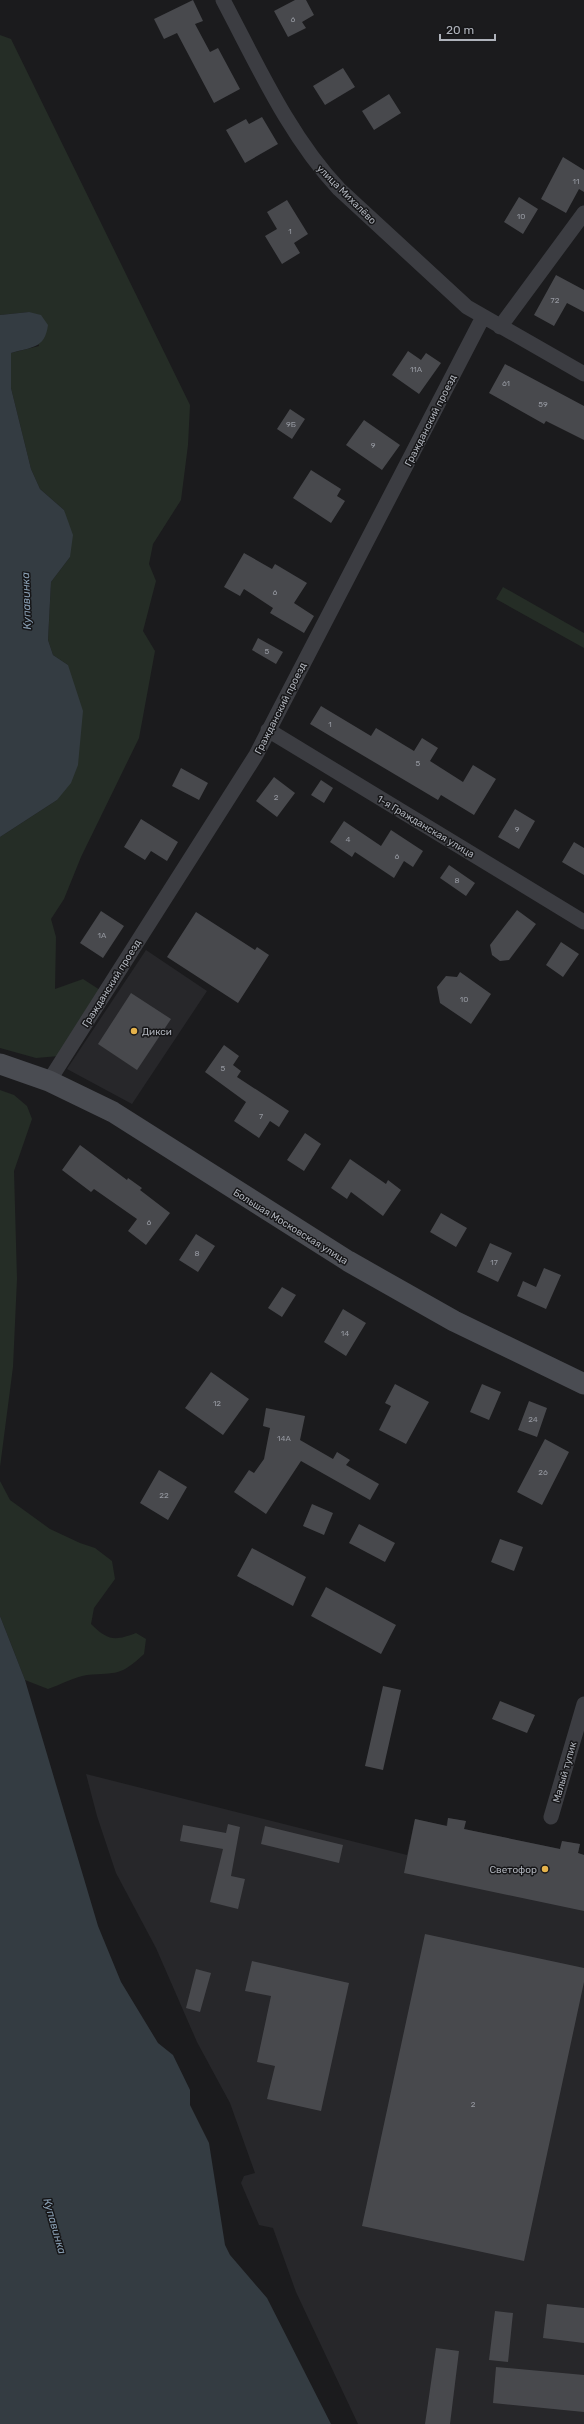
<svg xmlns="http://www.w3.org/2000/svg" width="584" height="2424" font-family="Rubik,sans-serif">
<rect width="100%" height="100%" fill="#1b1b1d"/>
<path fill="#27272a" d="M146 950 207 991 132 1104 67 1069Z
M86 1774 407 1855 415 1819 446 1826 448 1818 466 1821 464 1829 560 1849 562 1841 580 1844 578 1853 584 1855V2424H358L296 2292 273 2228 259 2225 241 2183 244 2176 255 2173 230 2103 197 2042 156 1948 116 1873 97 1816Z"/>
<path fill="#252d26" d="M0 35 11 39 190 405 188 445 181 500 153 544 149 564 156 581 143 631 155 651 139 738 81 857 64 899 51 919 56 937 55 989 83 979 100 990 59 1056 36 1058 0 1048V837L57 800 68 665 53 655 48 640 51 582 70 557 64 510 40 489 31 469 11 388V353L39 346 29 312 0 315Z
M503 587 584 633V648L496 599Z
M0 1090 14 1095 27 1106 32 1119 14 1171 17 1279 13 1367 0 1467Z
M0 1481 10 1500 50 1529 80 1543 95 1548 112 1561 115 1579 94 1608 91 1624C108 1641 115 1641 136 1633L146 1639 144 1654C119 1677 118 1672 87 1675 74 1677 60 1685 48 1689L25 1680 0 1616Z"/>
<path fill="#343c42" d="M29 312 41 315 48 325C45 349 31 347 11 353V388L31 469 40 489 64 510 73 535 70 557 51 582 48 640 53 655 68 665 83 711 78 765 71 783 57 800 0 837V315Z
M0 1616 25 1680 98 1926 121 1982 158 2043 173 2055 190 2090V2105L209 2143 225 2245 230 2255 267 2298 331 2424H0Z"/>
<path fill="#48494d" d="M193 0 203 21 195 24 210 52 218 48 240 89 214 103 177 33 164 39 154 19Z
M295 0H306L314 15 302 22 306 28 288 37 274 11Z
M343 68 355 87 325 105 313 86Z
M389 94 401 113 374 130 362 111Z
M262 117 278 144 245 163 226 130 246 119 249 124Z
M563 157 584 170V192L579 189 566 213 541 199Z
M519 197 538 209 523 234 504 222Z
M287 200 308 234 294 243 300 253 282 264 265 236 277 229 267 212Z
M556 275 584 290V312L567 303 554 326 534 315Z
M408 351 421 360 426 353 441 363 419 394 392 375Z
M505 364 584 406V440L546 421 544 424 489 393Z
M290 409 305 419 292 439 277 429Z
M364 420 400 445 382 470 346 445Z
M311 470 341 489 337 496 345 501 331 523 293 498Z
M244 553 272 569 275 564 307 583 294 603 314 616 304 633 270 613 273 608 244 589 240 596 224 587Z
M258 638 283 652 276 664 252 650Z
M321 706 371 736 376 728 414 751 422 738 438 748 430 761 463 782 473 765 496 779 474 815 441 795 438 800 310 724Z
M181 768 208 783 199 800 172 786Z
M274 777 295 793 277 817 256 801Z
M321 780 333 788 324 803 311 795Z
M515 809 535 821 519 849 498 837Z
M141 819 178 842 167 861 151 851 145 860 124 847Z
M344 821 381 846 391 830 423 851 413 867 404 861 394 878 355 852 352 857 330 842Z
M574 842 584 848V875L562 862Z
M449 865 475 883 466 896 440 878Z
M517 910 536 924 509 960 500 961 492 955 490 945Z
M101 911 124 926 103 958 80 943Z
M196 912 255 950 257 947 269 955 238 1003 167 957Z
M561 942 579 954 563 977 546 965Z
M460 972 491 994 471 1024 440 1003 437 987 446 976 457 977Z
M131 993 171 1019 137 1070 98 1044Z
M224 1045 239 1056 233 1065 241 1071 237 1077 289 1111 279 1127 270 1121 259 1138 234 1121 246 1102 205 1072Z
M305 1133 321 1144 304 1171 287 1160Z
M80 1145 127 1180 128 1178 142 1188 140 1190 170 1213 146 1245 128 1231 137 1219 94 1189 91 1192 62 1170Z
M350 1159 386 1184 388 1180 401 1190 383 1216 351 1192 347 1199 331 1188Z
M441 1213 467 1228 456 1247 430 1232Z
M196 1234 215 1246 198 1272 179 1260Z
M490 1243 512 1253 498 1282 477 1272Z
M544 1268 561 1275 546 1309 517 1296 523 1281 536 1287Z
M282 1287 296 1295 282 1317 268 1308Z
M343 1309 366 1323 346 1356 324 1342Z
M211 1372 249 1399 223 1435 185 1408Z
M395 1384 429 1402 406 1444 379 1430 391 1406 385 1403Z
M482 1384 501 1392 489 1420 470 1412Z
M529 1401 547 1408 537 1437 518 1430Z
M266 1408 305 1416 300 1440 333 1459 337 1452 350 1460 346 1465 379 1484 370 1500 301 1461 266 1514 234 1492 249 1470 254 1473 264 1459 270 1428 263 1426Z
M545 1439 569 1452 542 1505 517 1492Z
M159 1470 187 1487 168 1520 140 1503Z
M312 1504 333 1513 324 1535 303 1526Z
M359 1524 395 1543 385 1562 349 1543Z
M500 1539 523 1547 514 1571 491 1562Z
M252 1548 306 1577 293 1606 237 1576Z
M326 1587 396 1625 381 1654 311 1616Z
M383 1686 401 1690 383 1770 365 1766Z
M500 1701 535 1715 527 1733 492 1719Z
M448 1818 466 1821 464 1829 560 1849 562 1841 580 1844 578 1853 584 1855V1911L404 1873 415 1819 447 1826Z
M228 1824 240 1827 231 1876 245 1879 238 1909 210 1902 223 1849 180 1841 183 1825 226 1833Z
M265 1826 343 1845 339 1863 261 1844Z
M425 1934 584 1968V1982L524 2261 362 2226Z
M252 1961 349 1983 321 2111 267 2099 275 2066 257 2062 271 1996 245 1991Z
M196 1969 211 1973 200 2012 186 2008Z
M547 2304 584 2308V2343L543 2338Z
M495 2311 513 2313 508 2362 489 2360Z
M436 2348 459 2351 450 2424H425Z
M496 2367 584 2375V2412L493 2403Z"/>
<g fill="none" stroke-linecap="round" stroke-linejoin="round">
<path stroke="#3c3d42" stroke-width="15" d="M223 0C257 64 289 136 339 189L467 307 584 374
M500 327 584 213
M268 730 584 922
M49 1081 256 755 483 317
M551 1817 584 1704"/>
<path stroke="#4a4c52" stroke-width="21" d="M0 1064 49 1081 113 1112 348 1261 454 1321 584 1384"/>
</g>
<g fill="#e5b24b" stroke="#161618" stroke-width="1.5">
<circle cx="134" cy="1031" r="4"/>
<circle cx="545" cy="1869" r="4"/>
</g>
<g text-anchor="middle" stroke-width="3" stroke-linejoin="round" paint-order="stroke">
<g font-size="8" fill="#9598a0">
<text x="293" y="22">6</text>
<text x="576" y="184">11</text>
<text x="521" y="219">10</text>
<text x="290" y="234">1</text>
<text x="555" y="303">72</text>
<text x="416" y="372">11А</text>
<text x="506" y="386">61</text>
<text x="543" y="407">59</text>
<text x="291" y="427">9Б</text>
<text x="373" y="448">9</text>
<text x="275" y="595">6</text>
<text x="267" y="654">5</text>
<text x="330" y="727">1</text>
<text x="418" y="766">5</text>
<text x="276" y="800">2</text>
<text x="517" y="832">9</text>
<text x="348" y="842">4</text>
<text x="397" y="859">6</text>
<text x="457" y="883">8</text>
<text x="102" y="938">1А</text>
<text x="464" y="1002">10</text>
<text x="223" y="1071">5</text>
<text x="261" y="1119">7</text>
<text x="149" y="1225">6</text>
<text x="197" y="1256">8</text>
<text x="494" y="1265">17</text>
<text x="345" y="1336">14</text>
<text x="217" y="1406">12</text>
<text x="533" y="1422">24</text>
<text x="284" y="1441">14А</text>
<text x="543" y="1475">26</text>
<text x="164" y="1498">22</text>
<text x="473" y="2107">2</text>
</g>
<g font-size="10" fill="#afb3bb" stroke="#161618">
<text transform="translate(347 194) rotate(45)" y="4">улица Михалёво</text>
<text transform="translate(430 420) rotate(-63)" y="4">Гражданский проезд</text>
<text transform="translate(280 708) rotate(-63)" y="4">Гражданский проезд</text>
<text transform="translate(426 826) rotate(31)" y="4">1-я Гражданская улица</text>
<text transform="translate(111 983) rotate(-58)" y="4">Гражданский проезд</text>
<text transform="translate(291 1226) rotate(32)" y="4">Большая Московская улица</text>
<text transform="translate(564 1772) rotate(-74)" y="4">Малый тупик</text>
</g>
<g font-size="10" fill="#afb3bb" stroke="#161618" text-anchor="start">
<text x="142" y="1035">Дикси</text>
<text x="537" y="1873" text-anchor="end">Светофор</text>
</g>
<g font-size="11" font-style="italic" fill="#899fb3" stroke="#161618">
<text transform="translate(26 601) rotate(-92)" y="4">Купавинка</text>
<text transform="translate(55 2226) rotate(74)" y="4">Купавинка</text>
</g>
</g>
<path d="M440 34v6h55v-6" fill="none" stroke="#afb3bb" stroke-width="2"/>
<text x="446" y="34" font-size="12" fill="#afb3bb" stroke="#161618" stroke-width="3" paint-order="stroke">20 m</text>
</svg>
